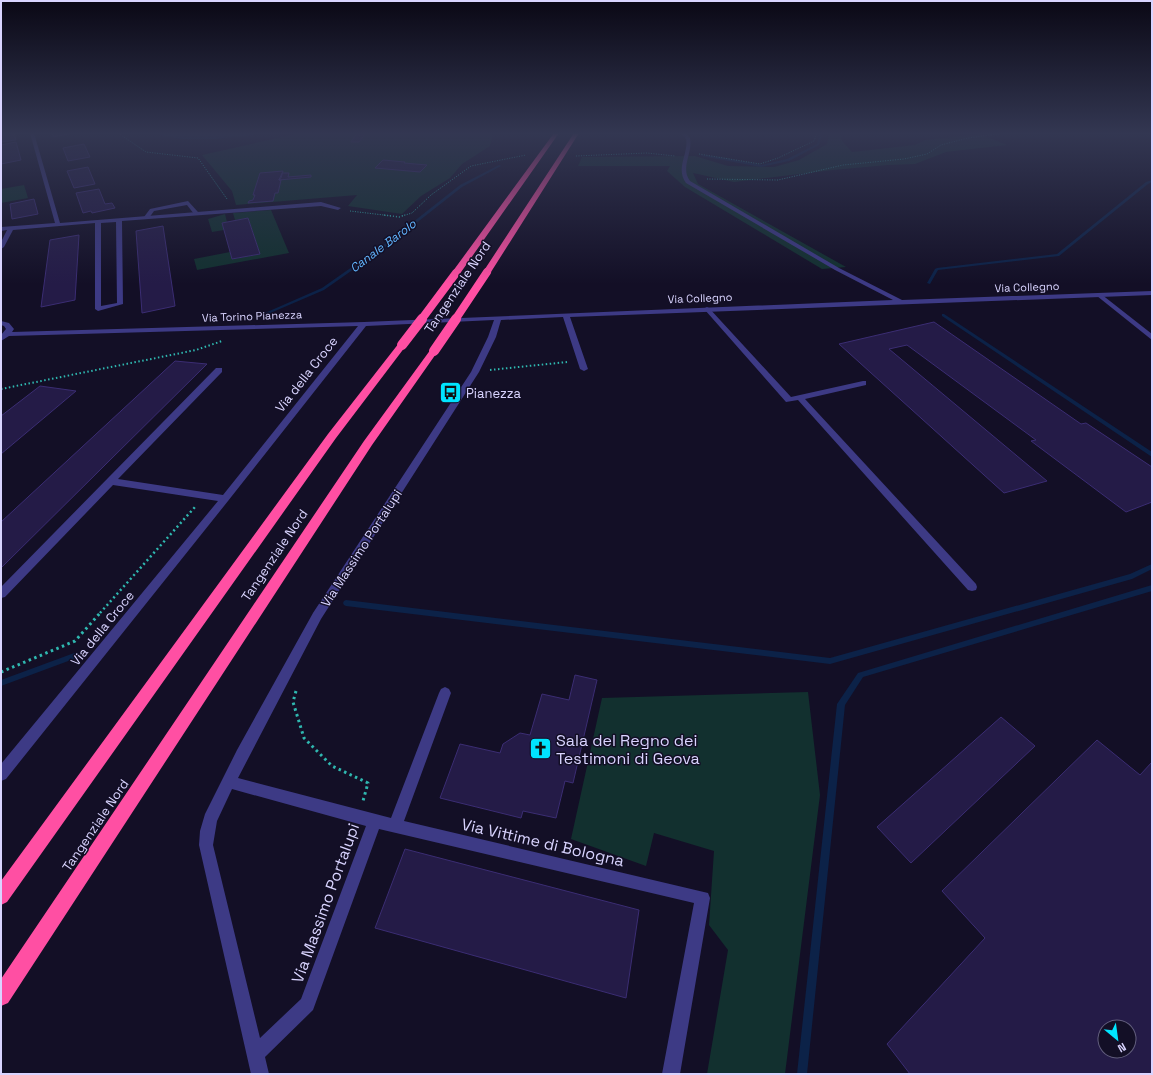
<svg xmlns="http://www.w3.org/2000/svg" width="1153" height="1075" font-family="'Space Grotesk',sans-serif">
<rect width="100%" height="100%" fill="#130f26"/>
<path fill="#12302f" d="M300 133H493L490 146 462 164 450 178 421 196 402 214 348 206 357 195 236 205 232 191 202 155Z
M829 133H840L842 141 852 152 915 145 925 140 980 134 1007 145 946 152 915 164 888 165 833 170 734 182 693 173 698 184 846 267 822 269 685 187 667 171 670 166H578L582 157 695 156 728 166 774 167 799 160 827 144Z
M24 185 28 198 1 203V189Z
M271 210 289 253 197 270 194 259 230 252 232 259 260 254 248 218 235 220 233 213Z
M225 214 227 222 222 223 224 230 212 232 208 219Z
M808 692 820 795 785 1074H707L728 950 709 925 714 851 654 833 646 866 571 839 602 698Z"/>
<path fill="#0c2248" d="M156 133H269C240 137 181 145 156 133Z"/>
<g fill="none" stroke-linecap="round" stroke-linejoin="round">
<path fill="#0c2248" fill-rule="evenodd" d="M820 133H822L819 145 789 161 761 167 701 156 702 155 726 158 761 165 787 159 817 144Z
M499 165 501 166 462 187 391 243 324 290 261 317 258 316 322 288 389 241 460 185Z
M1152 180V182L1148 184 1059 256 938 270 930 284 927 283 935 269 937 268 1057 254 1146 182Z
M942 314H944L1152 452V457L942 316Z
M1152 564V569L1132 579 830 664 346 606 344 605 343 603 344 601 346 600 830 658 1130 574Z
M1152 585V591L863 677 845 705 807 1074H797L837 704 858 673Z
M77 652 79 653 80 655 79 657 1 686V680Z"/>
</g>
<path fill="#241b47" stroke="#3b2d73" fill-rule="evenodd" d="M1 133H14L16 140 1 142Z
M52 133H74L53 137Z
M357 133H366L359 142H351Z
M16 142 21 160 1 164V145Z
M84 144 90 157 68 161 63 148Z
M383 160 405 162 404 163 427 165 420 172 375 168Z
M88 167 95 184 74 188 67 171Z
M283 171 281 178 279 179V180H281L278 193H275L273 201 248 203 249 201 253 200 255 195H253L260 173Z
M282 173H289L288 177 311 175V177L279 180Z
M99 189 105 204 112 203 115 208 92 213 91 211 83 213 76 193Z
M34 199 38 214 12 219 10 204Z
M248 218 260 254 232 259 222 223Z
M163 226 175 306 142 313 136 231Z
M79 235 75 300 41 307 50 240Z
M934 322 1081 424 1086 423 1152 467V502L1126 512 1031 441 1036 440 907 345 889 349 1047 481 1004 493 839 344Z
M175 361 207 364 1 568V522Z
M40 386 76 391 1 454V416Z
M575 675 597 680 573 783 565 781 556 818 523 811 521 818 440 798 460 744 500 753 503 744 520 733 530 735 542 694 569 700Z
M1001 717 1035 746 911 863 877 827Z
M1097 740 1140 775 1152 762V1074H910L887 1044 985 938 942 891ZM1105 1027H1129V1051H1105Z
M405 849 639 910 626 998 375 928Z"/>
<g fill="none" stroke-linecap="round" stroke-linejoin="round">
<path stroke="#2fb8b0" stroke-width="1" stroke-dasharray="1 1.5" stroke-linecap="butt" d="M118 133 146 152 198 158 227 199
M1150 133 1152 134
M699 154 760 164 778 158 814 141 817 133
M576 156 647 153 675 156
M707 179 778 180 843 165 904 159 927 154 941 145 968 138 1004 133
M350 211 392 216
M402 216 412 213 431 195 471 166 526 155"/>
<path stroke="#2fb8b0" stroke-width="1.5" stroke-dasharray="1 2" stroke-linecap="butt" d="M384 215 399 217 405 215"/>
<path stroke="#2fb8b0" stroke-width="2" stroke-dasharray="1.5 2.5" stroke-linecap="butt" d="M490 370 567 362
M1 389 196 350 222 341"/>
<path stroke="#2fb8b0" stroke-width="2.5" stroke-dasharray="2 3" stroke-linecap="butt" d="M100 613 195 507"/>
<path stroke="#2fb8b0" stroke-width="3" stroke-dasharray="2.5 3.5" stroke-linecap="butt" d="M1 672 75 641 101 612
M296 691 293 702 304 738 332 766 368 783 363 801"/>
<path fill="#3d3a85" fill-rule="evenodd" d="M681 133H686L690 138 686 139Z
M188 201 198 212V214H194L187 205 154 211 149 218 144 217 150 209Z
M1097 294H1101L1152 334V340L1097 296Z
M707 307 709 308 791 397 863 381H866V385L805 399 976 584 977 587 976 590 972 591 968 590 798 400 786 402 705 310V308Z"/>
<path fill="#3d3a85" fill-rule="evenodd" d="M30 133H34L60 223 321 202 341 208 338 210 321 206 122 221 123 304 98 311 95 309V223L13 230 4 247 1 249V242L7 230 1 231V227L55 223ZM116 222 117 303 101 306V223Z
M688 137 690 138C693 153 680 168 690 181L839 268 902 300 1152 291V295L570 317 588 369 584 371 580 369 563 317 501 320 496 337 479 372 321 619 238 778 391 818 439 693 441 689 445 687 449 689 451 693 404 821 708 893 710 898 680 1074H662L694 903 379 829 313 1010 265 1057 269 1074H251L199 845 200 831 205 814 237 750 313 613 471 372 488 337 494 320 366 326 228 501 6 779 1 781V764L218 501 113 485 5 597 1 598V587L216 368H222V372L118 479 223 495 358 326 9 336 1 341V335L6 329 4 326 1 325V321L9 323 14 329 12 332 364 322 893 300 835 270 686 183C675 168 689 154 686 138ZM232 789 366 826 301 999 260 1038 213 845 217 821Z"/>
<path fill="#ff4fa3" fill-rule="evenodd" d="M554 133H559L459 275H453V271Z
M574 133H579L491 272 490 274H484L483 272Z
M402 342 405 343 406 345 405 347 336 438 7 902 1 905V881L328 434 399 343Z
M434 348 438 351 372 445 8 1003 1 1006V979L364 441 431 349Z"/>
<path stroke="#ff4fa3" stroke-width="8" d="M421 320 456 273
M455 320 487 272"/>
<path stroke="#ff4fa3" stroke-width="10" d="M402 345 422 319
M434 351 456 319"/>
</g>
<linearGradient id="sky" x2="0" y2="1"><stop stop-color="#0a0815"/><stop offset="0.47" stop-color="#333752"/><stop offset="1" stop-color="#333752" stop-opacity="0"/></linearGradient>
<rect width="1153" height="284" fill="url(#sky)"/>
<defs>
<symbol id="bus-square" viewBox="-11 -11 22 22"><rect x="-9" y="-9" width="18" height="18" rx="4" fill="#00e5ff" stroke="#130f26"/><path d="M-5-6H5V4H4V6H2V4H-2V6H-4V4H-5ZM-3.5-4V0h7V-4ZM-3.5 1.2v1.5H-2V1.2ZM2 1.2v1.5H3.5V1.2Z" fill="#111"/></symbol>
<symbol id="church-square" viewBox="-11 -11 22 22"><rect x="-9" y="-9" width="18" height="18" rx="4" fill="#00e5ff" stroke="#130f26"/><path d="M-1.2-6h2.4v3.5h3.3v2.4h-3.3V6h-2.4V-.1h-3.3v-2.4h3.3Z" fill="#111"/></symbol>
</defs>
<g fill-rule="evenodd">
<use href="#bus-square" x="438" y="380" width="25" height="25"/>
<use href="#church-square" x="528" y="736" width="25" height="25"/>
</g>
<g text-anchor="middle" stroke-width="3" stroke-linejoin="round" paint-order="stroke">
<g font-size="11" fill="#d9d4ff" stroke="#130f26">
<text transform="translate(1027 287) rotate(-2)" y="4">Via Collegno</text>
<text transform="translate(700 298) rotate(-2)" y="4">Via Collegno</text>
<text transform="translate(252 316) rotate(-2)" y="4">Via Torino Pianezza</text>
</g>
<g font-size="12" font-style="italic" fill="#62b6ff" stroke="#130f26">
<text transform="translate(383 246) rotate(-37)" y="4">Canale Barolo</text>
</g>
<g font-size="13" fill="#d9d4ff" stroke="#130f26">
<text transform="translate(457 287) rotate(-56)" y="5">Tangenziale Nord</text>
<text transform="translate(306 374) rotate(-52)" y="5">Via della Croce</text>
<text transform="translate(361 548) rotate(-57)" y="5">Via Massimo Portalupi</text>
<text transform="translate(274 555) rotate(-56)" y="5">Tangenziale Nord</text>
<text transform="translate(102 628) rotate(-51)" y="5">Via della Croce</text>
<text transform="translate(95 825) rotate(-56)" y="5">Tangenziale Nord</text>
</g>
<g font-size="13" fill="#d9d4ff" stroke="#130f26" text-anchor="start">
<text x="466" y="398">Pianezza</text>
</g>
<g font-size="16" fill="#d9d4ff" stroke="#130f26" text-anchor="start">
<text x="556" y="746">Sala del Regno dei<tspan x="556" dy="18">Testimoni di Geova</tspan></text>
</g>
<g font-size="16" fill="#d9d4ff" stroke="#130f26">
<text transform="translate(543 842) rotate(13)" y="6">Via Vittime di Bologna</text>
<text transform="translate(325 903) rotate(-70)" y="6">Via Massimo Portalupi</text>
</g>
</g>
<rect width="1153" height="1075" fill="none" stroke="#d9d4ff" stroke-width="4"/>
<g transform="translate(1117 1039) rotate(151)"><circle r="19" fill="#130f26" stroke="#625e7d"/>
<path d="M0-3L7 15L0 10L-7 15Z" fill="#00e5ff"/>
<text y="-6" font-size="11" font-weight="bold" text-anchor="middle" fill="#d9d4ff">N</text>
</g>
</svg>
